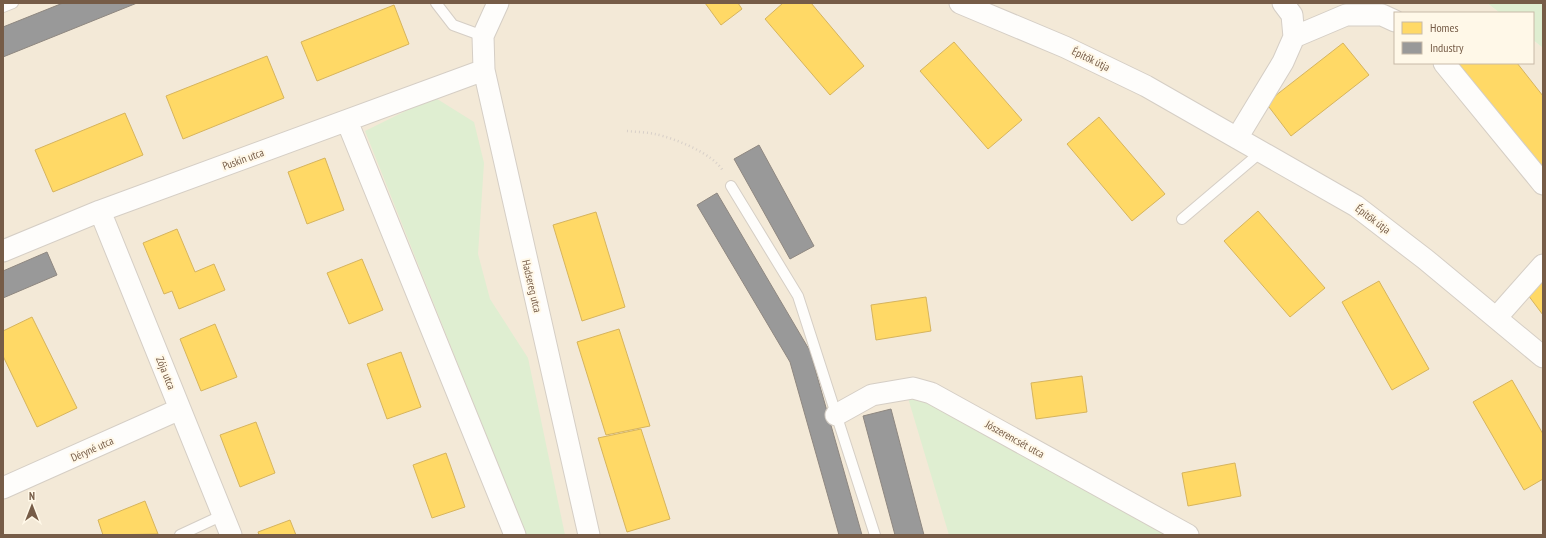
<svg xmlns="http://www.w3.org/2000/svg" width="1546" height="538" font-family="'PT Sans Narrow',sans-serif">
<rect width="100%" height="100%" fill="#f7f2e7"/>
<path fill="#f3e9d7" d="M3 3H1487L1500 13H1395V63H1533V40L1543 48V535H3Z"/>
<path fill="#dfeed1" d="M1487 3H1543V48L1533 40V13H1500Z
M434 97 474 122 484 163 478 254 490 299 528 358 565 535H526L365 131Z
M915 395 1166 535H949L908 398Z"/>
<path fill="#ffd966" stroke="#d6b45d" d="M705 3H738L742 9 721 25Z
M783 3H811L864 66 830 95 765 19Z
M394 5 409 44 317 81 301 42Z
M954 42 1022 120 988 149 920 71Z
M1343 43 1369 75 1291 136 1266 103Z
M267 56 284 98 183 139 166 96Z
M1458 63H1517L1543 96V169Z
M125 113 143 155 53 192 35 150Z
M1099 117 1165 194 1132 221 1067 144Z
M325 158 344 210 307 224 288 172Z
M1258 211 1325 288 1290 317 1224 241Z
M596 212 625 307 582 321 553 225Z
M177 229 195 272 214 264 225 290 179 309 172 291 164 294 143 243Z
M362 259 383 310 349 324 327 273Z
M1543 277V315L1525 291Z
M1379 281 1429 369 1392 390 1342 302Z
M926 297 931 331 876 340 871 305Z
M32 317 77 408 37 427 3 356V331Z
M215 324 237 377 201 391 180 339Z
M619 329 650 426 606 435 577 342Z
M401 352 421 407 387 419 367 364Z
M1082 376 1087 412 1036 419 1031 383Z
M1512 380 1543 434V479L1524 490 1473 402Z
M256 422 275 473 240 487 220 435Z
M641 429 670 519 627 532 598 438Z
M446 453 465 507 432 518 413 465Z
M1235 463 1241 496 1188 506 1182 473Z
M145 501 158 534 103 535 98 520Z
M290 520 296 535H259L258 532Z"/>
<path fill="#999" stroke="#8e8780" d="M63 3H137L3 57V27Z
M759 145 814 246 790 259 734 159Z
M717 193 810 351 862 535H839L790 362 697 205Z
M47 252 57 275 3 298V271Z
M891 409 924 535H895L863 416Z"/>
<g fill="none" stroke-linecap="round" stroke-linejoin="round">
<defs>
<path id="service" d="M436 3 453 25 483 36
M3 7 13 3
M731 186 798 296 875 535
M1182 219 1261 152
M180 535 223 515"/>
<path id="minor" d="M498 3 483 36 484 70 589 535
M960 3 1065 47 1146 86 1356 206 1425 259 1543 357
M1294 37 1346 15H1382L1395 21
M1444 63 1543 184
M347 121 515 535
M1237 138 1283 62 1294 37 1292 15 1283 3
M100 211 231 535
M3 251 100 211 484 70
M1496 318 1543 265
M836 415 872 395 913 388 931 393 1188 535
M3 488 180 409"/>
</defs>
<use href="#service" stroke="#d5cec5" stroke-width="12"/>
<use href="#minor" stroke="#d5cec5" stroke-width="23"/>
<path stroke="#d8d0c9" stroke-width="2.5" stroke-dasharray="1 3" stroke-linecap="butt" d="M627 131C636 132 646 132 655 134 674 138 714 154 723 171"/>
<use href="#service" stroke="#fefdfb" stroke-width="10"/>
<use href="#minor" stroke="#fefdfb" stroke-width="21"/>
</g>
<g text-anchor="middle" stroke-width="4" stroke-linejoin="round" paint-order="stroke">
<g font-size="11" fill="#765c47" stroke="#fff8e8">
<text transform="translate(1091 59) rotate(26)" y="4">Építők útja</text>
<text transform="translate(243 159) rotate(-20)" y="4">Puskin utca</text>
<text transform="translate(1373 219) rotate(37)" y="4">Építők útja</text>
<text transform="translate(532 286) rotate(77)" y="4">Hadsereg utca</text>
<text transform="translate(166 373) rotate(68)" y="4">Zója utca</text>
<text transform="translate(1015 439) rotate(29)" y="4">Jószerencsét utca</text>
<text transform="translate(92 449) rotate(-24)" y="4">Déryné utca</text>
</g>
</g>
<rect width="1546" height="538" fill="none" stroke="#765c47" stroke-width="8"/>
<rect x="1394" y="12" width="140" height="52" fill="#fff8e8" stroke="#c8baa8"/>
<rect x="1402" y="22" width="20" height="12" fill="#ffd966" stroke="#c8baa8"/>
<text x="1430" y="32" font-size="12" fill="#765c47">Homes</text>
<rect x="1402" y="42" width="20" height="12" fill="#999999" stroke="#c8baa8"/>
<text x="1430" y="52" font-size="12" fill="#765c47">Industry</text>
<g transform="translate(32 506)" stroke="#fff8e8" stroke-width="3" paint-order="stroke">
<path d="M0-3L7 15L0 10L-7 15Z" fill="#765c47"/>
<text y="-6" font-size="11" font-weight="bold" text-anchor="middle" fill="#765c47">N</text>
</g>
</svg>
